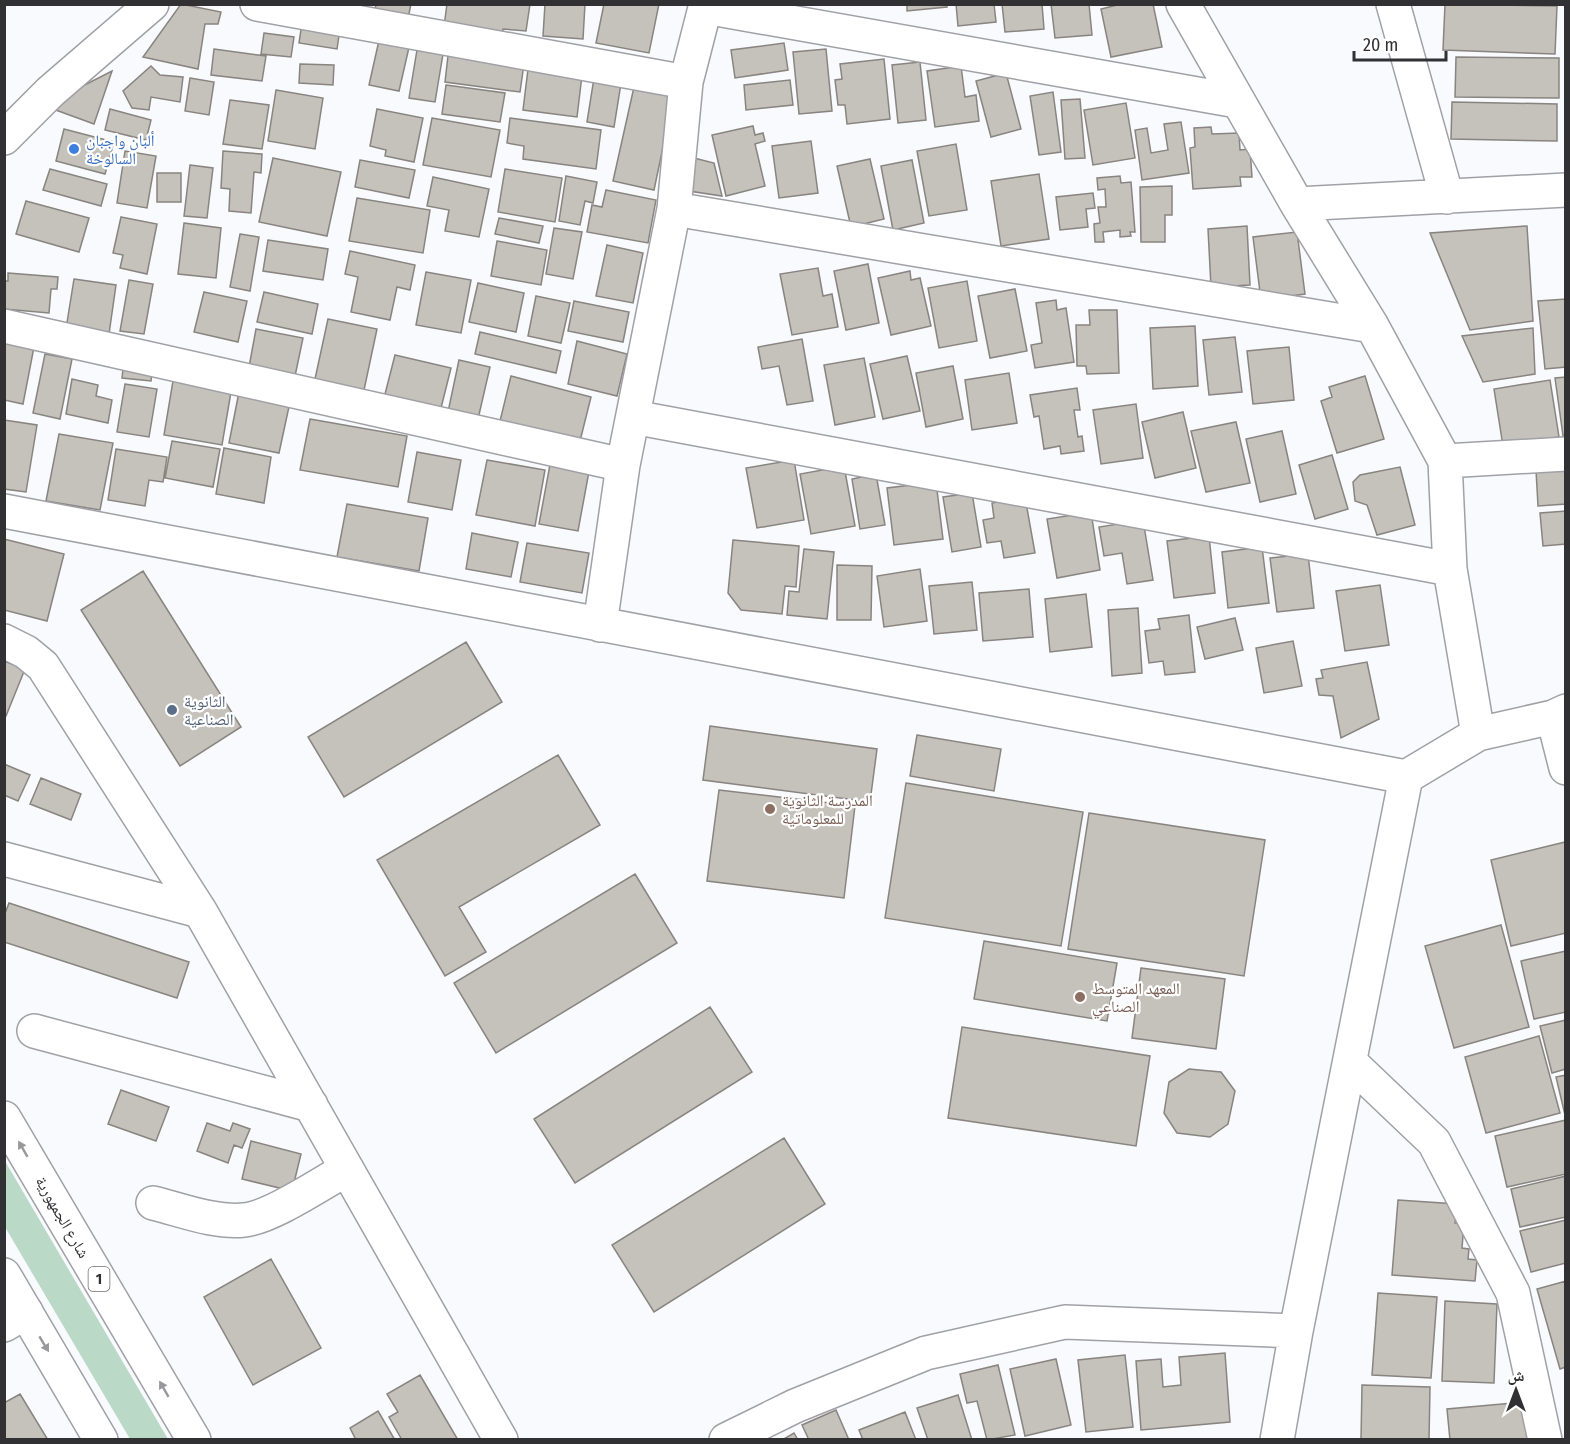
<svg xmlns="http://www.w3.org/2000/svg" width="1570" height="1444" font-family="'Fira Sans Condensed','Noto Naskh Arabic',sans-serif">
<rect width="100%" height="100%" fill="#f9fafe"/>
<path fill="#bad9c7" d="M5 1161 168 1439H130L5 1227Z"/>
<path fill="#c5c1bb" stroke="#88847f" stroke-width="1.5" d="M181 4 221 12 218 24H205L198 69 143 57Z
M376 4H411L406 28 373 22Z
M447 4H530L526 31 503 29 501 41 443 34Z
M545 4H585L583 39 543 36Z
M604 4H659L649 53 596 43Z
M907 4H947V7L907 11Z
M956 4H994L996 22 958 26Z
M1002 4H1042L1044 29 1005 32Z
M1051 4H1089L1092 35 1055 38Z
M1121 4H1153L1162 47 1111 57 1101 9Z
M1445 4 1557 6 1555 54 1443 50Z
M303 16 341 22 337 49 299 43Z
M264 33 294 37 291 57 261 54Z
M380 36 410 43 399 91 369 85Z
M784 43 788 70 735 78 731 50Z
M418 44 444 48 435 102 409 98Z
M449 47 525 57 520 92 445 82Z
M214 49 266 56 262 81 211 75Z
M826 49 832 111 799 114 793 52Z
M1456 57 1559 58V98L1455 97Z
M884 59 890 119 847 124 845 105H838L835 80 842 79 840 64Z
M529 61 583 67 577 117 523 110Z
M920 62 926 120 898 123 892 65Z
M300 64 334 65 333 85 299 83Z
M151 66 160 75 183 77 180 102 151 97 149 110 132 108 123 91Z
M961 66 965 97 976 95 979 121 935 127 927 71Z
M112 71 94 124 53 109 59 98Z
M595 72 622 77 614 127 587 122Z
M1006 73 1021 129 991 137 976 81Z
M190 78 214 82 209 115 185 111Z
M790 80 793 105 746 110 744 85Z
M446 85 505 93 500 122 442 114Z
M634 87 674 95 654 190 613 181Z
M276 90 323 98 315 149 268 141Z
M1053 92 1061 152 1039 155 1030 96Z
M1080 99 1085 158 1065 159 1061 100Z
M230 100 269 105 262 149 223 144Z
M1452 102 1557 104V141L1451 139Z
M1126 103 1135 158 1093 165 1084 110Z
M110 109 151 120 146 140 105 130Z
M377 109 423 118 414 162 385 156 386 150 370 146Z
M432 118 500 130 491 177 423 165Z
M510 118 601 130 596 169 523 159 524 146 507 143Z
M1181 122 1189 173 1142 180 1135 130 1147 128 1151 153 1168 150 1164 124Z
M753 126 755 135 763 133 765 141 755 144 765 186 726 196 712 135Z
M1211 127 1212 134 1239 133 1240 150 1250 149 1252 177H1240L1241 186 1193 189 1190 148 1195 147 1194 128Z
M64 129 114 142 105 174 56 161Z
M811 141 818 193 779 198 772 146Z
M956 144 967 210 929 216 917 151Z
M125 151 156 156 147 208 117 203Z
M223 151 262 154 261 173 254 172 251 213 229 211 230 189 221 188Z
M273 158 341 172 327 236 259 222Z
M694 158 714 163 722 196 689 191Z
M870 159 884 219 851 227 837 166Z
M360 160 415 170 409 198 355 187Z
M912 160 924 223 893 230 881 166Z
M190 165 213 168 207 218 184 216Z
M50 169 107 184 101 206 43 190Z
M505 169 562 178 555 222 498 212Z
M157 173H181V202H157Z
M1039 174 1049 239 1001 246 991 181Z
M566 176 597 182 593 203 585 201 580 225 559 221Z
M1120 176 1121 183 1131 182 1135 232H1130L1131 236 1120 237V230L1103 232 1104 242H1095L1094 224 1100 223 1098 207H1106L1105 189 1098 190 1097 178Z
M433 177 489 189 479 237 445 231 449 210 427 206Z
M1172 186V215H1165V242H1141L1140 187Z
M606 190 656 200 648 243 587 232 592 205 602 207Z
M1093 193 1095 208 1086 209 1088 227 1060 230 1056 197Z
M357 198 430 210 423 253 349 241Z
M26 201 89 218 79 252 16 234Z
M121 217 157 224 147 274 120 268 123 255 113 253Z
M499 218 543 226 539 243 495 234Z
M184 223 221 228 216 278 178 274Z
M1247 226 1250 285 1211 287 1208 229Z
M1527 226 1533 321 1470 330 1430 233Z
M554 228 582 232 573 279 546 274Z
M1297 232 1305 294 1261 300 1253 237Z
M240 234 259 237 250 291 230 287Z
M268 240 328 249 323 280 263 271Z
M497 241 547 250 541 285 491 276Z
M607 245 643 253 633 303 596 296Z
M350 251 415 265 410 290 397 287 390 320 351 312 358 277 345 274Z
M868 264 879 323 846 330 834 271Z
M818 268 823 296 832 294 838 327 792 335 780 274Z
M910 271 911 280 920 278 931 326 891 335 878 278Z
M426 272 471 280 461 333 416 325Z
M8 273 58 277 57 289H51L49 313 4 309V281H8Z
M74 279 116 285 108 341 65 335Z
M129 280 153 284 144 334 120 331Z
M967 281 977 341 939 348 928 288Z
M478 283 524 293 516 332 469 322Z
M1015 289 1027 351 990 358 978 296Z
M204 292 247 301 238 342 194 332Z
M264 292 318 304 312 334 257 322Z
M536 296 570 303 561 343 528 336Z
M1566 299V367L1545 369 1538 301Z
M1056 300 1057 310 1066 308 1074 362 1035 368 1031 345 1042 343 1036 303Z
M574 301 629 312 623 342 568 331Z
M1089 310H1117L1119 373 1087 374 1086 366H1077L1076 325H1090Z
M328 319 377 329 364 390 315 379Z
M1195 326 1198 386 1153 389 1150 328Z
M1533 328 1535 374 1483 382 1462 336Z
M256 329 303 338 295 376 249 367Z
M480 332 561 351 556 373 475 354Z
M1235 337 1242 392 1209 395 1203 340Z
M802 339 813 401 787 405 779 366 762 369 758 347Z
M6 341 34 347 23 404 4 400V351Z
M577 341 627 354 617 396 568 384Z
M1289 347 1294 400 1253 404 1247 351Z
M45 354 72 359 60 419 33 413Z
M395 355 451 368 440 412 384 398Z
M907 356 920 411 883 419 870 364Z
M864 358 875 417 835 425 824 365Z
M459 360 490 367 478 419 448 412Z
M124 361 153 365 151 381 122 378Z
M953 366 963 419 926 427 916 373Z
M1009 373 1017 423 972 430 965 380Z
M511 376 591 397 580 441 500 421Z
M1365 376 1384 439 1337 453 1321 401 1332 397 1329 387Z
M1566 377V450H1565L1555 378Z
M72 379 98 385 96 396 112 400 108 423 66 414Z
M1550 380 1559 437 1503 446 1494 389Z
M173 381 231 392 222 445 164 435Z
M125 384 157 389 149 437 117 432Z
M1077 388 1080 410H1074L1078 437 1082 436 1084 451 1061 454 1060 446 1044 449 1039 416 1034 417 1030 395Z
M239 392 290 402 279 453 229 443Z
M1136 404 1143 458 1101 464 1093 410Z
M1183 412 1196 468 1155 478 1142 422Z
M310 419 407 436 398 487 300 470Z
M4 420 37 425 26 492 4 489Z
M1236 422 1250 483 1206 492 1191 431Z
M1282 431 1296 494 1260 502 1246 439Z
M59 434 113 443 100 510 46 501Z
M172 441 220 449 213 487 165 478Z
M224 448 271 457 264 503 216 494Z
M116 449 167 457 163 482 149 480 145 506 108 500Z
M417 452 461 460 452 510 408 502Z
M1332 455 1348 509 1315 519 1299 465Z
M551 459 590 466 578 531 539 524Z
M487 460 545 470 535 526 476 515Z
M794 460 804 520 757 528 746 468Z
M844 466 855 526 811 534 800 474Z
M1400 467 1415 525 1377 535 1367 505 1355 501 1353 482 1360 475Z
M1566 468V504L1538 506 1536 470Z
M876 474 885 525 860 529 852 479Z
M936 482 943 539 894 545 887 488Z
M972 493 981 547 952 552 943 497Z
M1025 497 1035 553 1004 558 1001 541 987 543 983 520 994 518 992 503Z
M347 504 428 518 419 571 337 557Z
M1566 511V544L1543 546 1540 513Z
M1091 512 1100 570 1057 578 1047 519Z
M1143 520 1153 580 1127 584 1122 553 1104 556 1099 527Z
M472 533 518 542 511 577 466 569Z
M1209 536 1215 593 1174 598 1167 541Z
M4 539 64 554 47 621 4 610Z
M733 540 799 546 796 587 785 586 782 614 741 610 728 593Z
M527 543 589 553 582 593 520 582Z
M1262 547 1269 603 1228 608 1222 552Z
M804 549 834 552 827 619 787 615 789 591 799 592Z
M1308 554 1314 608 1277 612 1270 558Z
M837 565 872 566 871 620H837Z
M920 569 927 621 884 627 877 576Z
M143 571 241 727 180 766 81 610Z
M972 582 977 630 934 634 929 586Z
M1380 585 1389 645 1345 651 1336 591Z
M1029 589 1033 637 983 641 979 593Z
M1086 594 1092 647 1050 652 1045 599Z
M1138 608 1142 673 1112 676 1108 610Z
M1189 615 1195 672 1165 675 1163 661 1149 663 1145 631 1160 629 1158 619Z
M1235 618 1243 650 1205 659 1197 627Z
M1293 641 1302 686 1264 693 1256 648Z
M466 642 502 702 344 797 308 737Z
M4 661 25 669 6 716H4Z
M1367 662 1379 719 1341 738 1333 696 1319 695 1316 679 1323 678 1321 670Z
M710 726 877 749 870 802 703 780Z
M917 735 1001 749 994 791 910 776Z
M558 755 600 825 459 907 486 952 445 976 377 860Z
M4 764 30 775 18 801 4 795Z
M41 778 81 794 71 820 30 804Z
M906 783 1083 812 1061 946 885 918Z
M719 790 855 806 844 898 707 881Z
M1089 813 1265 840 1244 976 1068 949Z
M1565 842 1566 933 1511 946 1491 860Z
M635 874 677 943 496 1053 454 983Z
M9 903 189 962 177 998 4 942V916Z
M1501 925 1529 1027 1454 1048 1425 946Z
M984 941 1117 963 1107 1021 974 999Z
M1566 951V1012L1534 1019 1521 961Z
M1141 968 1225 979 1216 1049 1132 1038Z
M710 1007 752 1072 575 1183 534 1119Z
M1566 1020V1069L1552 1073 1540 1026Z
M962 1027 1150 1056 1136 1146 948 1118Z
M1539 1036 1560 1113 1486 1133 1465 1057Z
M1189 1069 1221 1072 1235 1091 1228 1124 1210 1137 1177 1133 1164 1113 1169 1082Z
M1566 1075V1115H1565L1556 1077Z
M121 1090 169 1107 156 1141 108 1124Z
M1566 1120V1174L1507 1187 1495 1136Z
M207 1123 230 1131 233 1123 250 1129 242 1148 234 1145 228 1163 197 1151Z
M784 1138 825 1204 654 1312 612 1245Z
M251 1141 301 1154 292 1191 242 1179Z
M1566 1176V1217L1520 1227 1511 1189Z
M1398 1200 1457 1204 1455 1223H1464L1462 1248 1469 1249 1468 1259 1477 1260 1475 1281 1392 1275Z
M1566 1220V1263L1531 1272 1520 1231Z
M271 1259 321 1348 253 1385 204 1297Z
M1566 1281V1367L1560 1369 1537 1289Z
M1378 1293 1437 1297 1431 1378 1372 1375Z
M1445 1301 1497 1304 1494 1383 1442 1381Z
M1225 1353 1230 1422 1141 1430 1136 1361 1161 1359 1163 1387 1181 1385 1179 1357Z
M1125 1355 1133 1427 1086 1432 1078 1360Z
M1056 1359 1071 1425 1025 1436 1010 1369Z
M998 1365 1015 1435 987 1440 977 1401 967 1403 960 1374Z
M420 1375 458 1440H402L389 1417 398 1412 387 1394Z
M1362 1385 1430 1387 1429 1440H1361Z
M20 1394 48 1440H4V1403Z
M958 1395 972 1440H928L917 1408Z
M1524 1402 1528 1440H1450L1447 1409Z
M836 1410 849 1440H809L802 1425Z
M378 1411 395 1440H356L350 1428Z
M905 1412 916 1440H863L859 1430Z
M794 1433 798 1440H782Z"/>
<g fill="none" stroke-linecap="round" stroke-linejoin="round">
<defs>
<path id="minor" d="M257 4 686 82
M1183 4 1297 204 1372 326 1445 461 1450 569 1478 734
M1393 4 1447 197
M705 7 1237 101
M4 138 50 92 152 4
M1297 204 1566 190
M674 209 1372 326
M4 326 623 465
M633 417 1450 569
M1445 461 1566 454
M4 511 1406 777 1478 734 1553 717 1566 711
M600 625 623 465 674 209 686 82 706 4
M4 641 26 652 43 666 200 911 501 1440
M1553 717 1566 768
M4 859 200 911
M34 1031 311 1105
M1350 1062 1434 1142 1513 1293 1545 1440
M153 1203C182 1210 214 1223 244 1220 270 1218 322 1183 347 1169
M4 1325 26 1312
M726 1440 795 1406 926 1353 1065 1322 1296 1331
M1277 1440 1296 1331 1406 777"/>
<path id="major" d="M4 1118 194 1440
M4 1275 101 1440"/>
</defs>
<use href="#minor" stroke="#a0a1a7" stroke-width="36"/>
<use href="#major" stroke="#a0a1a7" stroke-width="36"/>
<use href="#minor" stroke="#fff" stroke-width="33"/>
<use href="#major" stroke="#fff" stroke-width="33"/>
</g>
<defs><path id="oneway-solid" d="M-6-.8H1V-3.2L6.5 0L1 3.2V.8H-6Z" transform="scale(1.5)"/></defs>
<g fill="#98989a">
<use href="#oneway-solid" transform="translate(23 1149) rotate(-120)"/>
<use href="#oneway-solid" transform="translate(44 1344) rotate(59)"/>
<use href="#oneway-solid" transform="translate(164 1389) rotate(-120)"/>
</g>
<circle fill="#3f7fe0" stroke="#fff" stroke-width="2" cx="74" cy="149" r="6"/>
<circle fill="#5c6f8a" stroke="#fff" stroke-width="2" cx="172" cy="710" r="6"/>
<g fill="#8d6e63" stroke="#fff" stroke-width="2">
<circle cx="770" cy="809" r="6"/>
<circle cx="1080" cy="997" r="6"/>
</g>
<g text-anchor="middle" stroke-width="4.5" stroke-linejoin="round" paint-order="stroke">
<rect fill="#fff" stroke="#6f6f71" stroke-width="1.5" x="88.5" y="1267" width="21" height="24" rx="4.5"/>
<g font-size="15" font-weight="bold" fill="#313134">
<text x="99" y="1284">1</text>
</g>
<g font-size="16" fill="#366cbe" stroke="#fff" text-anchor="start">
<text x="86" y="146">ألبان واجبان<tspan x="86" dy="18">السالوخة</tspan></text>
</g>
<g font-size="16" fill="#4e5e75" stroke="#fff" text-anchor="start">
<text x="184" y="707">الثانوية<tspan x="184" dy="18">الصناعية</tspan></text>
</g>
<g font-size="16" fill="#785e54" stroke="#fff" text-anchor="start">
<text x="782" y="806">المدرسة الثانوية<tspan x="782" dy="18">للمعلوماتية</tspan></text>
<text x="1092" y="994">المعهد المتوسط<tspan x="1092" dy="18">الصناعي</tspan></text>
</g>
<g font-size="16" fill="#313134" stroke="#fff">
<text transform="translate(63 1217) rotate(60)" y="6">شارع الجمهورية</text>
</g>
</g>
<rect width="1570" height="1444" fill="none" stroke="#313134" stroke-width="12"/>
<g transform="translate(1516 1390)" stroke="#ffffff" stroke-width="4.5" paint-order="stroke">
<path d="M0-4.5L10 22L0 15L-10 22Z" fill="#313134"/>
<text y="-9" font-size="16" font-weight="bold" text-anchor="middle" fill="#313134">ش</text>
</g>
<path d="M1354 51v9h92v-9" fill="none" stroke="#313134" stroke-width="3"/>
<text x="1363" y="51" font-size="18" fill="#313134" stroke="#ffffff" stroke-width="4.5" paint-order="stroke">20 m</text>
</svg>
